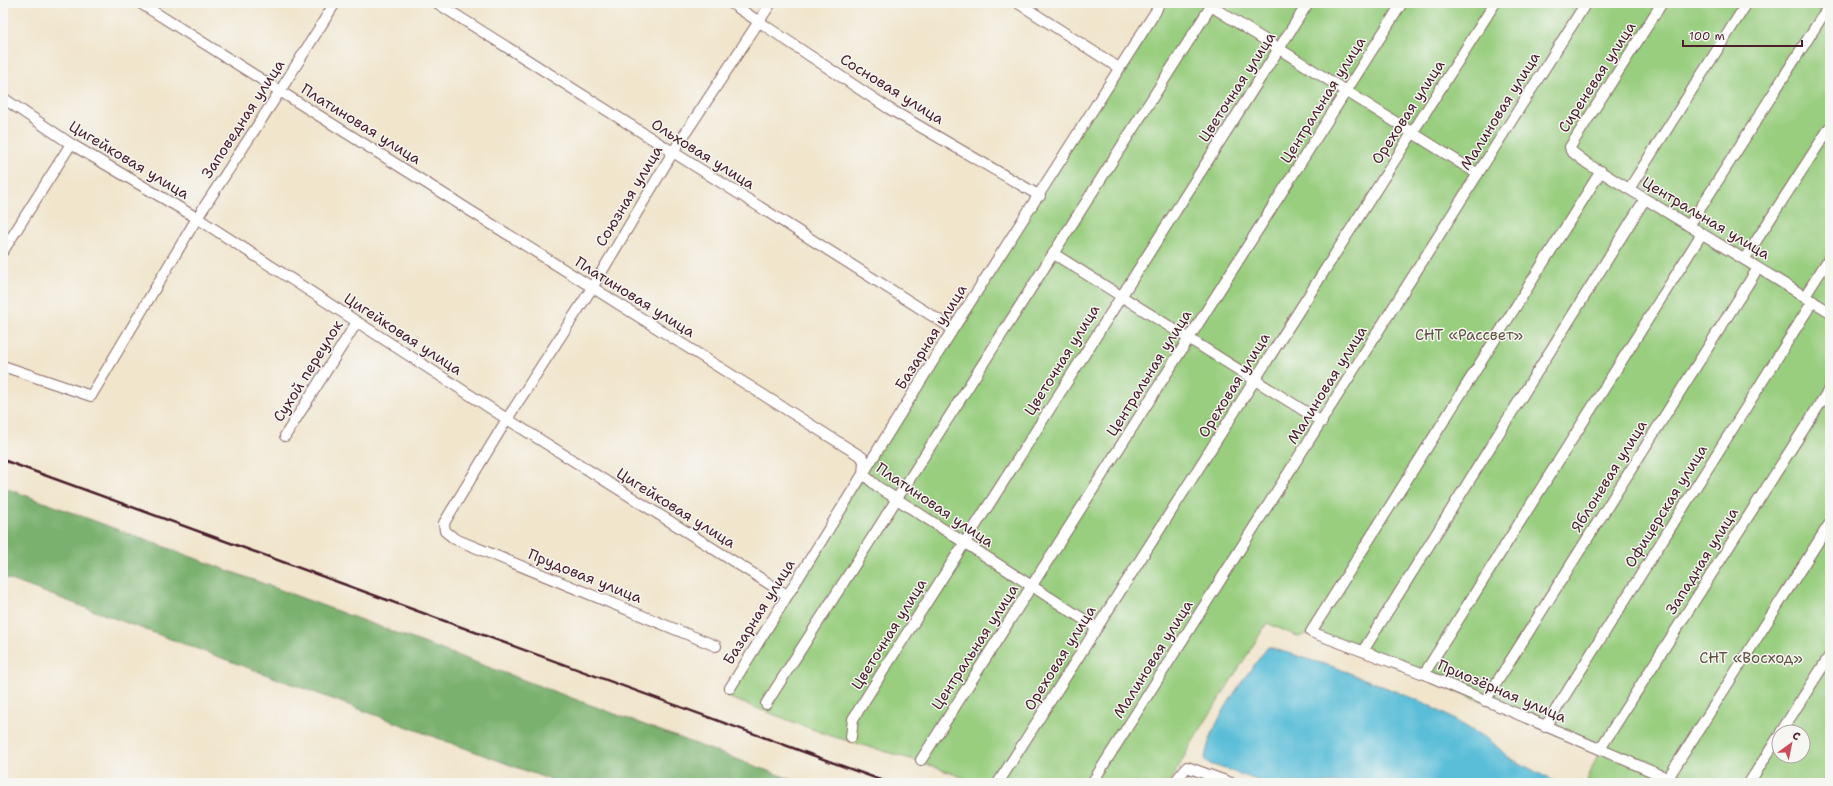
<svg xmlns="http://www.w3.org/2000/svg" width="1833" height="786" font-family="'Shantell Sans',sans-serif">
<rect width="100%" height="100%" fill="#f6f6f2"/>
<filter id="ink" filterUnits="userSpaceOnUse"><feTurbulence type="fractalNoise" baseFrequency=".025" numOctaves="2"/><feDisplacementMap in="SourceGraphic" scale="8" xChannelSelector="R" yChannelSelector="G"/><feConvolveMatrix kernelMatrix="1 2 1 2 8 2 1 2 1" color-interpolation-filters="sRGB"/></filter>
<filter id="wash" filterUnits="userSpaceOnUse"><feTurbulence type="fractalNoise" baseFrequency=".012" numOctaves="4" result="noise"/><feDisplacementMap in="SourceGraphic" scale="16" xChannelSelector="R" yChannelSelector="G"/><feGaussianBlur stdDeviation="0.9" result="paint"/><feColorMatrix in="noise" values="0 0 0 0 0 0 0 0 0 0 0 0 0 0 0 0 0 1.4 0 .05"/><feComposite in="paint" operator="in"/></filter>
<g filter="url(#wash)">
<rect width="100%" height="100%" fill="#f1e5cc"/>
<path fill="#99ce7f" stroke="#727655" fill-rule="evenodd" d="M1159 3H1830V783H1586L1600 749 1311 632 1299 637 1267 623 1190 746 1170 783H977L921 762 828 735 727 697 730 688ZM1779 732H1803V756H1779Z"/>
<path fill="#7ab16e" stroke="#62684c" d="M3 487 801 783H559L3 577Z"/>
<path fill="#5abed8" stroke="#526e82" d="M1268 647 1337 668 1427 704 1491 741 1508 757 1557 783H1266L1210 764 1205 760C1208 725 1246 675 1268 647Z"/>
</g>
<g filter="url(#ink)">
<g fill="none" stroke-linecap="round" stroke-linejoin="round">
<defs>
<path id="minor" d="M140 3 862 457 864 462 863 474 878 487 1097 628
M437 3 953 329
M731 3 888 108 1040 196
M1018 3 1119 68
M1662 3 1570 147 1571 151 1588 164 1830 312
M1211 6 1478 174
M3 98 71 144 197 218 507 419 787 595
M1601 171 1311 632 1424 674 1679 783
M1629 189 1747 3
M1689 226 1830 4
M3 251 71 144
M1054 254 1322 422
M1745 258 1830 127
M1805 296 1830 257
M3 366 91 396 197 218 280 91 335 3
M285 436 357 322
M716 646 455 539 445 531 444 523 507 419 592 288 673 152 771 3
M1363 651 1645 199
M1424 674 1701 235
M730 688 953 329 1156 11 1159 3
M1485 701 1758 268
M766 704 1213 3
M1545 727 1813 301
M1781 732 1830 655
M851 737 853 719 883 671 1308 3
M1600 749 1830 388
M921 760 1402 3
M1668 778 1830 523
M998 783 1495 3
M1092 783 1586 3
M1174 783 1187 767 1231 783
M1749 783 1779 736
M1828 783 1830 780"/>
</defs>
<use href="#minor" stroke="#846463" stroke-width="12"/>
<use href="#minor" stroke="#fff" stroke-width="10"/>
<path stroke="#4a1f2b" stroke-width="2.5" d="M3 460 889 783"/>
</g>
</g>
<g text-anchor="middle" stroke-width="3" stroke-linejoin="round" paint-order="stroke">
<g font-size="15" fill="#4a1f2b" stroke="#f6f6f2">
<text transform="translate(1597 77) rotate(-57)" y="5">Сиреневая улица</text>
<text transform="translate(1237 87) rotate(-57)" y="5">Цветочная улица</text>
<text transform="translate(892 89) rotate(32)" y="5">Сосновая улица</text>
<text transform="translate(1323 100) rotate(-58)" y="5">Центральная улица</text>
<text transform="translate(1500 111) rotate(-58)" y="5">Малиновая улица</text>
<text transform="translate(1408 112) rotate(-57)" y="5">Ореховая улица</text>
<text transform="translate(243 119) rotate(-57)" y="5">Заповедная улица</text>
<text transform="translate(361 124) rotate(32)" y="5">Платиновая улица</text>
<text transform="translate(703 154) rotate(32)" y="5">Ольховая улица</text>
<text transform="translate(129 160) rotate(31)" y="5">Цигейковая улица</text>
<text transform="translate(629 196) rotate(-59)" y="5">Союзная улица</text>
<text transform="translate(1706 218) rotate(31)" y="5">Центральная улица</text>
<text transform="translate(635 297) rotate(32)" y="5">Платиновая улица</text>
<text transform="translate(403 334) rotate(33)" y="5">Цигейковая улица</text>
<text transform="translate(931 337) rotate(-58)" y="5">Базарная улица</text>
<text transform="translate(1062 360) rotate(-58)" y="5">Цветочная улица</text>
<text transform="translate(308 371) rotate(-58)" y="5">Сухой переулок</text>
<text transform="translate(1149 373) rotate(-58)" y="5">Центральная улица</text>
<text transform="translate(1234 385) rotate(-58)" y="5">Ореховая улица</text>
<text transform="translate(1327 385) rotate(-58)" y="5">Малиновая улица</text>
<text transform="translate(1609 476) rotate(-58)" y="5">Яблоневая улица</text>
<text transform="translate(935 505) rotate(34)" y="5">Платиновая улица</text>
<text transform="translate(1666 506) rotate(-58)" y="5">Офицерская улица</text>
<text transform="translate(676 508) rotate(32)" y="5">Цигейковая улица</text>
<text transform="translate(1702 561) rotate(-58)" y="5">Западная улица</text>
<text transform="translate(585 576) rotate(22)" y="5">Прудовая улица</text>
<text transform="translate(759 612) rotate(-58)" y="5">Базарная улица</text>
<text transform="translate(889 634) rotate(-58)" y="5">Цветочная улица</text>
<text transform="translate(975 647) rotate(-57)" y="5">Центральная улица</text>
<text transform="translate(1060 658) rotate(-58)" y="5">Ореховая улица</text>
<text transform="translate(1153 659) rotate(-58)" y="5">Малиновая улица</text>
<text transform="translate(1502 691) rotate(23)" y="5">Приозёрная улица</text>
</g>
<g font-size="15" fill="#625444" stroke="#f6f6f2">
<text x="1469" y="340">СНТ «Рассвет»</text>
<text x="1751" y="663">СНТ «Восход»</text>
</g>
</g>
<rect width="1833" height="786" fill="none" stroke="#f6f6f2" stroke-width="16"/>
<g transform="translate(1791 744) rotate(33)"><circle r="19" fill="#f6f6f2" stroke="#b1a0a2"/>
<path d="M0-3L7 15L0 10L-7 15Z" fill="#d1495b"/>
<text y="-6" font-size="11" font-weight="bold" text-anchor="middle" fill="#4a1f2b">С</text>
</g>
<path d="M1683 40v6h119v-6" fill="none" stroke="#4a1f2b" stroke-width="2"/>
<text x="1689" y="40" font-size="12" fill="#4a1f2b" stroke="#f6f6f2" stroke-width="3" paint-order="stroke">100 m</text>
</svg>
